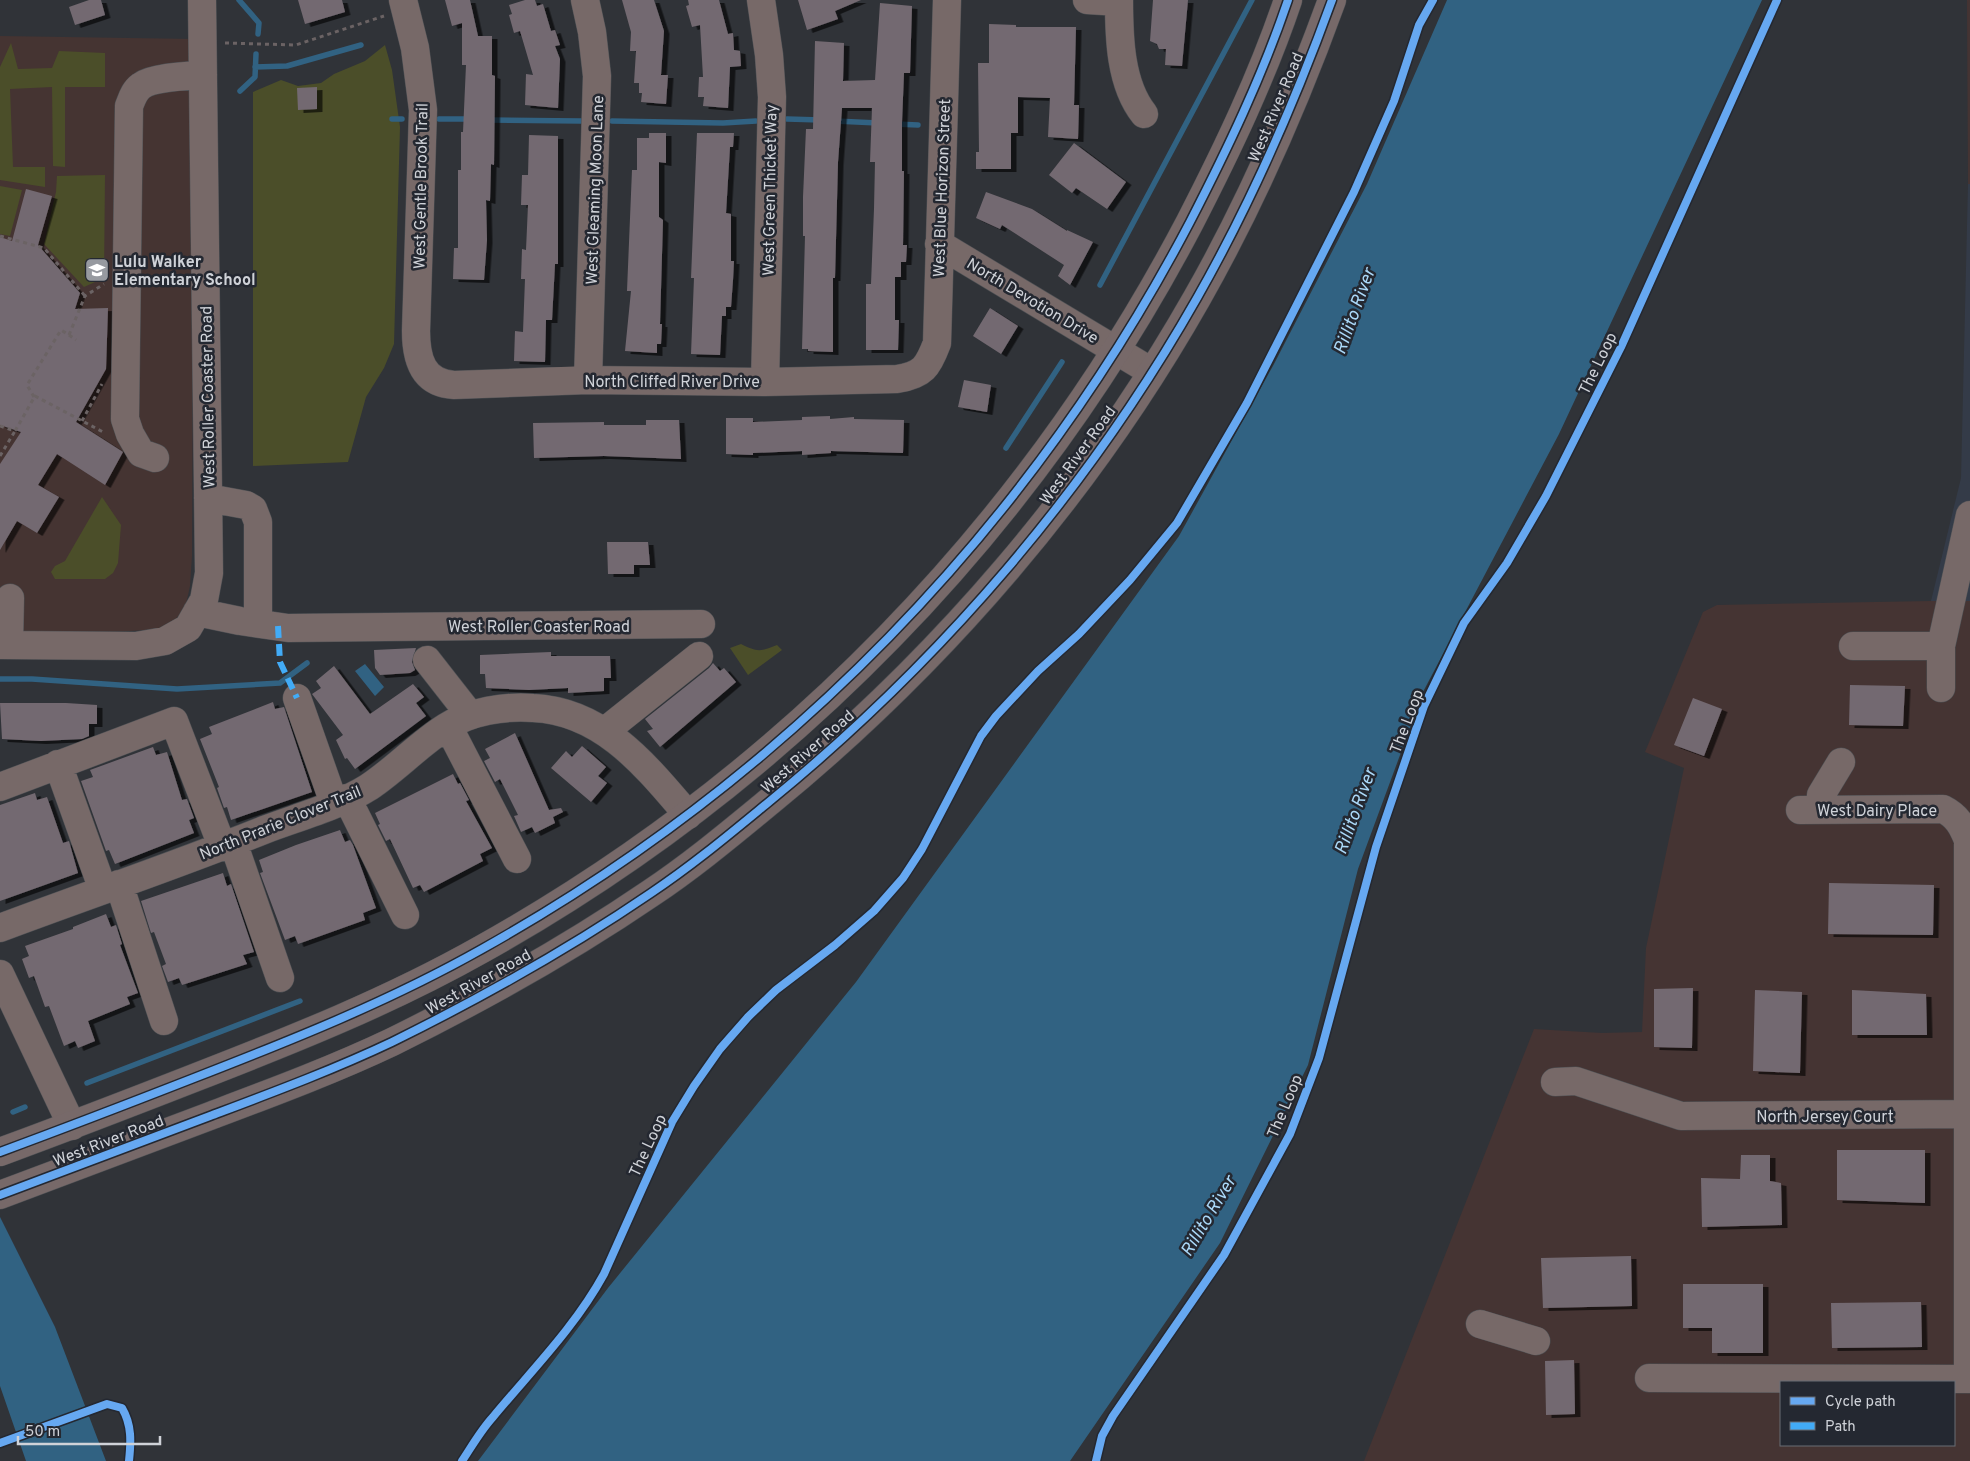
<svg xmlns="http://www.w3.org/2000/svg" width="1970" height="1461" font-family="Overpass,sans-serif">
<defs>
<filter id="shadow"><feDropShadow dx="5.5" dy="3" stdDeviation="0" flood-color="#0009"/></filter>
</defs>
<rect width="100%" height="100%" fill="#303338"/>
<path fill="#453433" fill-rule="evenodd" d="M1967 0H1970V184H1968Z
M1931 601H1970V1461H1364L1534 1029 1602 1033 1642 1032 1646 948 1684 768 1645 752 1703 612 1717 605ZM1781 1382H1954V1445H1781Z"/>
<path fill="#343b48" d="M1968 184H1970V601H1931L1961 478Z"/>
<path fill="#453432" d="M0 36 194 39 192 556 190 586 185 609 166 629 112 632 0 631Z"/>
<path fill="#4b4e29" d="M11 43 18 69 52 68 59 51 105 53V87H65V167L53 166 52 87 10 89 13 167H45V187L0 180V67Z
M385 45 392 70 400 127 394 344 384 368 366 397 348 462 253 466V92L281 80 298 86 321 83 334 74 365 61Z
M105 175 104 278 84 287 44 244 56 192 57 176Z
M0 186 22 190 10 236 0 234Z
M102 497 121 525 118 563 113 573 105 579H55L51 572 55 566 65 561Z
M741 644C757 652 760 652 777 645L782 650 748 675 730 648Z"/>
<path fill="#316282" d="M1447 0H1762L1559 434 1424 690 1358 869 1308 1065 1220 1243 1070 1461H478L608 1288 856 982 1179 536 1274 364 1367 184Z
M365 664 384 687 375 696 355 671Z
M0 1217 55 1327 106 1461H26L0 1386Z"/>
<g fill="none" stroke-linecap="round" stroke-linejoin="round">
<path stroke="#316282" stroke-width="5.5" d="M239 0 259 23 258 34
M255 67 287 66 361 45
M240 91 255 77 256 54
M392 119H402
M439 119H471
M787 119 821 120
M488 120 581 121
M612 121 723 123 756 121
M835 121 878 123
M895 124 918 125
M1100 285 1252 0
M1006 448 1062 362
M0 679H32L177 689 280 683 307 663
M87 1083 300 1001
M13 1112 25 1107"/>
</g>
<path fill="#736971" filter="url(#shadow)" d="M89 0H101L105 15 75 25 69 7Z
M298 0H342L345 12 305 24Z
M445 0H470L478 36H492V75L495 76 494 165 491 164 490 201 486 200 487 240 484 280 453 279 454 248H458V170H461V132H463L466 65H462V23L452 26Z
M525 0H535L537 6 543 4 551 31 555 30 560 45 555 46 560 59 558 108 525 105 526 74 533 75 520 31 514 33 509 15 512 14 509 5Z
M622 0H654L664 31 661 75H668L666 104 641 102 642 93H639V83H634L636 51H630L631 32Z
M688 0H719L728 34 733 33 734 50 740 51 741 66 730 67 728 108 703 106 704 97H698L699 77H703L700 25 692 27 686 6 689 5Z
M798 0H861L835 11 838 19 807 30Z
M1153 0H1188L1182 66 1165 65 1166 49H1159L1157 44 1150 41Z
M880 3 912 6 910 73H904L902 122V171H904L903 245H907L906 262H901V277H895V320H899L898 350H866V284H871L874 209 875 162H870L872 108H842L838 162 835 278H833V352L808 351V349H802L805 236H803V197L806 129H813L815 41 844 43 843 81 875 80Z
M989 24 1016 25V27H1076L1074 105H1079L1078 139 1048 137 1050 98 1018 97V133H1011V169H976V152H979L978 63H989Z
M317 87V109L298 110 297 88Z
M649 133H666V163L659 162V217L663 220 660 324H662L661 344H657V353L625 351 631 291H627L632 170H637V138H649Z
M697 133H734L733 147H730L726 213 731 214V261H734L733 280 731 307H726V316H722L720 355 691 354 694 278H691Z
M529 135 558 136V264H555L552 320H546L545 362 514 361 515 331 523 332 525 279H521L522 249 526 250 528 205H521L522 175H528Z
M1074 143 1126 182 1107 209 1076 188 1072 193 1049 175Z
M26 189 52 196 38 245 80 293 75 309 108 308 106 369 76 422 123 452 105 485 57 454 38 485 59 497 37 533 17 521 0 550V464L21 432 0 425V237L12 241Z
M986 192 1032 209 1067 231V230L1093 242 1070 285 1058 276 1064 265 1002 225 1000 229 976 218Z
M990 308 1018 326 1001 354 973 336Z
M964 380 991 385 987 412 958 407Z
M830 416V419L854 417V419L904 420 903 453 831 451V453L802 455V451L753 453V455L726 454V418H753V422L802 420V417Z
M646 420H679L681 459 604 456 534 458 533 423 604 422V425H646Z
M607 542H648L650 565H634V574H608Z
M416 648 412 662 415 670 410 673 380 675 375 668 374 650Z
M551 652V656H610L611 678H604V691L568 693V688L529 690 486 688 485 674H480V655Z
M713 663 720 671 724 668 736 682 660 747 647 731 653 729 645 719 709 668Z
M334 666 370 714 413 684 424 697 416 703 426 716 355 769 347 758 345 759 336 740 343 735 312 694 321 688 316 681Z
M1850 685 1905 686 1903 726 1849 725Z
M1693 698 1722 709 1704 756 1674 745Z
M273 702 275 709 284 707 312 792 231 820 227 807 224 808 217 788 219 787 200 739 212 734 209 727Z
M0 703H66L97 705V724H89V736L82 739 41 741 2 739Z
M515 733 549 810 561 808 563 812 553 817 555 823 535 833 532 827 521 832 514 816 518 815 500 779 495 782 484 761 490 758 485 749Z
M582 746 606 767 598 776 607 783 591 802 551 768 566 751 572 757Z
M153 747 156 755 167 752 182 800 187 799 194 818 189 820 194 833 115 864 109 850 106 851 81 781 93 777 90 770Z
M453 774 458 784 460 783 469 800 466 801 492 848 480 854 483 861 424 892 420 885 413 888 390 839 386 841 378 825 380 824 375 813Z
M35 793 37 800 47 797 63 843 69 841 78 873 0 901V805Z
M340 830 345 842 350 840 353 845 376 908 363 913 365 920 298 944 295 936 285 940 260 873 263 872 259 860 296 845Z
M223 873 227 886 231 884 254 952 243 955 247 964 182 985 179 978 168 982 162 966 166 964 154 932 151 933 141 901Z
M1829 883 1934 885 1933 935 1828 934Z
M106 914 111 927 116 925 122 944 120 945 138 993 127 997 130 1004 88 1021 95 1041 78 1048 75 1041 64 1046 49 1006 45 1007 34 976 29 978 22 959 29 956 25 946 73 929V927Z
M1693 988 1692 1048 1654 1047V989Z
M1755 990 1802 992 1800 1073 1753 1071Z
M1852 990 1926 994 1927 1035H1852Z
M1837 1150H1925V1203L1837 1200Z
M1741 1155H1770V1181L1781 1183 1782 1225 1702 1227 1701 1178 1740 1179Z
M1631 1256 1632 1306 1543 1308 1541 1258Z
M1683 1284H1763V1353H1712V1328H1683Z
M1921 1302 1922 1347 1832 1348 1831 1303Z
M1574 1360 1575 1414 1546 1415 1545 1361Z"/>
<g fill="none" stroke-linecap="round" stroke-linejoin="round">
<defs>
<path id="minor" d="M403 0 415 48 423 110 416 331C416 358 422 383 454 385L588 380 765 382 897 379C923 375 928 367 937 343L947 0
M585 0 592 32 597 76 588 380
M761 0 769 55 772 97 765 382
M1087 0 1119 2
M1119 0C1119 37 1120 84 1144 114
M939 244 1152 372
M155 458 141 453 130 434 125 419 129 106C132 99 134 91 141 86 153 77 187 76 203 75
M208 498 246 505 253 509 258 522V623
M197 612 240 621 288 628 701 624
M0 645 136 646 165 641 188 628 204 600 209 573 202 0
M9 645 10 598
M1853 646H1941V688
M1941 646 1970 515
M427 660 470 715
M297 698 334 803
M448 726 517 859
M605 731 699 656
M58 764 103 890
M0 787 174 721 222 846
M347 798 405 915
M1800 810 1943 809C1957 816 1962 825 1968 840V1379
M1820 810 1821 795 1841 762
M233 842 280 978
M119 884 164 1021
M0 928C88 895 177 865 264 830 298 817 339 806 369 787 396 769 419 744 446 727 471 711 504 706 533 708 603 711 646 766 688 815
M0 974 72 1126
M1555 1082 1576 1081 1681 1116 1968 1114
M1480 1324 1536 1341
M1649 1378 1970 1379"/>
<path id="major" d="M0 1152C65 1128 130 1103 194 1078 292 1040 390 1001 482 949 784 780 1029 529 1190 222 1227 150 1262 77 1288 0
M0 1195C70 1169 140 1142 210 1116 271 1093 333 1070 392 1042 481 998 569 949 651 893 693 865 731 833 770 801 941 661 1088 490 1197 298 1251 203 1295 102 1332 0"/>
</defs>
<use href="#minor" stroke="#4d5054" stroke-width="29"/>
<use href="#major" stroke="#4d5054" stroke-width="29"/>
<path stroke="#6b6364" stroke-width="3" stroke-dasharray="4 4" stroke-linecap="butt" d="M225 43 296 45 384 16
M0 236 44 248 85 296
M69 335 76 340
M34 397 27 385 61 330 69 335 85 296 104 284
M82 421 102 384
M0 426 15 431 35 396 105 433
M0 456 15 431"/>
<use href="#minor" stroke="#776968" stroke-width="28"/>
<use href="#major" stroke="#776969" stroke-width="28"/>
<path stroke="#42abf6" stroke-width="6" stroke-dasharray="12 6" stroke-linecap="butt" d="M278 626 280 662 297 698"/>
<defs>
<path id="cycleway" d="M0 1152C65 1128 130 1103 194 1078 292 1040 390 1001 482 949 784 780 1029 529 1190 222 1227 150 1262 77 1288 0
M0 1195C70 1169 140 1142 210 1116 271 1093 333 1070 392 1042 481 998 569 949 651 893 693 865 731 833 770 801 941 661 1088 490 1197 298 1251 203 1295 102 1332 0
M0 1443 107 1404 122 1408C132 1425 131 1442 129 1461
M462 1461C472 1446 481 1430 493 1417 532 1370 575 1327 604 1274L672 1122 694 1086 720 1049 748 1017 776 990 835 945 874 911 903 878 922 849 981 736 996 716 1038 671 1079 634 1130 580 1177 523 1247 403 1354 192 1394 101 1419 25 1433 0
M1096 1461 1102 1436 1113 1416 1224 1255 1290 1134 1319 1058 1376 847 1424 706 1464 623 1507 563 1546 496 1621 347 1777 0"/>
</defs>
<use href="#cycleway" stroke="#242831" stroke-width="11"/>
<use href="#cycleway" stroke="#66a8f1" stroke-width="8"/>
</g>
<defs>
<symbol id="school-square" viewBox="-11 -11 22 22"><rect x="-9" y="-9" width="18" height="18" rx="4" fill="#979aa0" stroke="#242831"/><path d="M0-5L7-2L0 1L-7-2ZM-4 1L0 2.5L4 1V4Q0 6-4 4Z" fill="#fff"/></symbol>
</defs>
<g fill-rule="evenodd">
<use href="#school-square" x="83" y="256" width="28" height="28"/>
</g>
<g text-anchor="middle" stroke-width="5" stroke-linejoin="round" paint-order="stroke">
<g font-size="16" fill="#cfd2d8" stroke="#242831">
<text transform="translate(1275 107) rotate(-67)" y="6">West River Road</text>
<text transform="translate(420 186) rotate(-89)" y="6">West Gentle Brook Trail</text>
<text transform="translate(941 188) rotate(-88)" y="6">West Blue Horizon Street</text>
<text transform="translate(594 190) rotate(-88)" y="6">West Gleaming Moon Lane</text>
<text transform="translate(769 190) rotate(-89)" y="6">West Green Thicket Way</text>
<text transform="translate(1033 300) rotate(31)" y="6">North Devotion Drive</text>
<text transform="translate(1597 363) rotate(-64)" y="6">The Loop</text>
<text x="672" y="387">North Cliffed River Drive</text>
<text transform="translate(207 397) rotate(-91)" y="6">West Roller Coaster Road</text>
<text transform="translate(1077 455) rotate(-54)" y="6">West River Road</text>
<text x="539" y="632">West Roller Coaster Road</text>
<text transform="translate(1406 721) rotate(-69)" y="6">The Loop</text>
<text transform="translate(807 751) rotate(-41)" y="6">West River Road</text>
<text x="1877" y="816">West Dairy Place</text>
<text transform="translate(280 822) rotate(-22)" y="6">North Prarie Clover Trail</text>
<text transform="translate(478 981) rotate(-29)" y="6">West River Road</text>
<text transform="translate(1284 1106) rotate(-67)" y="6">The Loop</text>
<text x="1825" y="1122">North Jersey Court</text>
<text transform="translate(108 1140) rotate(-21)" y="6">West River Road</text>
<text transform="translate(647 1145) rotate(-65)" y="6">The Loop</text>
</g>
<g font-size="16" font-weight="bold" fill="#cfd2d8" stroke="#242831" text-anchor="start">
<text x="114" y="267">Lulu Walker<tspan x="114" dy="18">Elementary School</tspan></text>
</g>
<g font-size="18" font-style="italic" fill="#aad8f8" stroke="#242831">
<text transform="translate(1354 311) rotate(-70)" y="6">Rillito River</text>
<text transform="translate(1355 811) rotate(-70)" y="6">Rillito River</text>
<text transform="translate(1208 1216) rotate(-59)" y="6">Rillito River</text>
</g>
</g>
<rect x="1780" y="1381" width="175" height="65" fill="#242831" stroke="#686c74"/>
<rect x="1790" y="1397" width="25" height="8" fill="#66a8f1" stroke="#686c74"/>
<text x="1825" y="1406" font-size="15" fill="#cfd2d8">Cycle path</text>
<rect x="1790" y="1422" width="25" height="8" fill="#42abf6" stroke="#686c74"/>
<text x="1825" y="1431" font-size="15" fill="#cfd2d8">Path</text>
<path d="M18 1436v8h142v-8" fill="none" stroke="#cfd2d8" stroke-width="2.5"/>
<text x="25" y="1436" font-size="15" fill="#cfd2d8" stroke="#242831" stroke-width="4" paint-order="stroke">50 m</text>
</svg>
